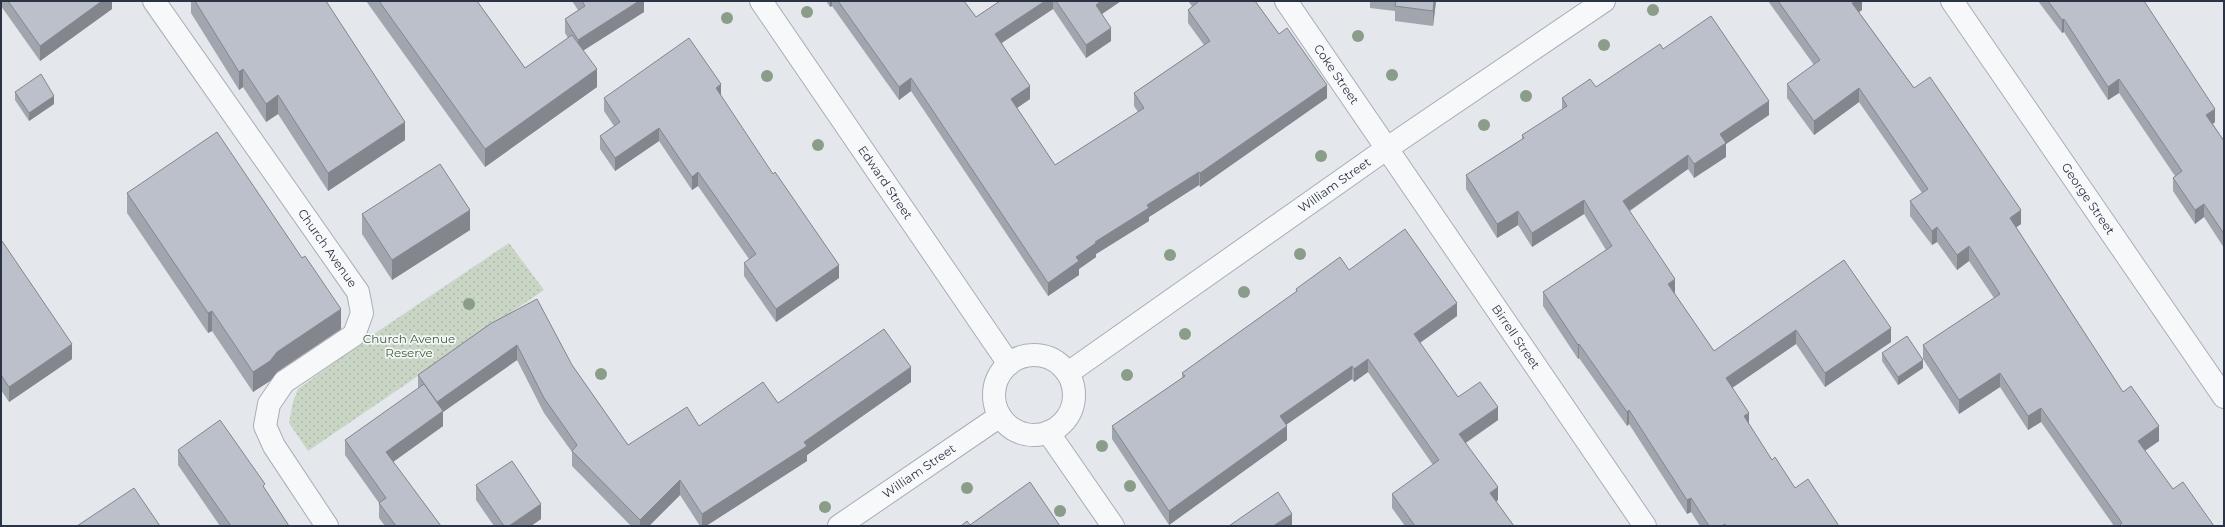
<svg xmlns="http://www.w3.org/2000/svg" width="2225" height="527" font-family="Montserrat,sans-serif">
<defs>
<pattern id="park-dots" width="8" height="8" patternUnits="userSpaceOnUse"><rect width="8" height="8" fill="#c9d6c5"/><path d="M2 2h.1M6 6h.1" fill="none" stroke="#adb8ab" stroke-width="1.8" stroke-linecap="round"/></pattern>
</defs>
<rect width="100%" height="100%" fill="#e4e7ec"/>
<path fill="url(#park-dots)" d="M509 243 544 290 308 451 289 423 293 402 298 389 368 338Z"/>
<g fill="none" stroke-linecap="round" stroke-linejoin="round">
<defs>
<g id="street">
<path id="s1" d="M154 1 358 292 362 313 354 335 284 382 269 404 265 426 274 446 327 526"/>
<path id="s2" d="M761 1 1009 364"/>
<path id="s3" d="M1286 1 1645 526"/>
<path id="s4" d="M1952 1 2224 397"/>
<circle cx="1034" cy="395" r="40"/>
<path id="s5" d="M1068 373 1386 149 1604 1"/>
<path d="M1048 432 1113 526"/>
<path id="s6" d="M839 526 1000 416"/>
</g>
</defs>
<use href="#street" stroke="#a9aeb7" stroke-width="24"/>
<use href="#street" stroke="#f7f8fa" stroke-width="22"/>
</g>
<g fill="#899d89">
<circle cx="1653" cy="10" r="6"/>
<circle cx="807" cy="12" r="6"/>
<circle cx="727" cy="18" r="6"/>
<circle cx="1358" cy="36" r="6"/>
<circle cx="1604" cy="45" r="6"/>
<circle cx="1392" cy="75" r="6"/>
<circle cx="767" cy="76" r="6"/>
<circle cx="1526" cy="96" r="6"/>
<circle cx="1484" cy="125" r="6"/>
<circle cx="818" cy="145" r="6"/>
<circle cx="1321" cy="156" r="6"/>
<circle cx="1300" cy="254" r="6"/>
<circle cx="1170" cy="255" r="6"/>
<circle cx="1244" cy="292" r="6"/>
<circle cx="469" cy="304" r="6"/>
<circle cx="1185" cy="334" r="6"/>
<circle cx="601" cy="374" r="6"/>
<circle cx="1127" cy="375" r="6"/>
<circle cx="1102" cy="446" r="6"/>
<circle cx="1130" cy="486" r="6"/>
<circle cx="967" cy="488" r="6"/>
<circle cx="825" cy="507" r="6"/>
<circle cx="1060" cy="511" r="6"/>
</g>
<path fill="#a1a5ae" d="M1 1H112V9L40 61 1 6Z
M191 1H326L405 140 328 191 278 114 266 122 243 87 239 90 191 13Z
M366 1H477L525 68 568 38 565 33V19L578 10 572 1H644V12L583 50 597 87 485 167Z
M826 1H964L976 17 1000 1H1121L1102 14 1111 41 1086 58 1053 9 1002 43 1030 99 1017 108 1055 165 1138 112 1134 106V93L1204 45 1188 23V10L1192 6 1188 1H1255L1279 34 1327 98 1200 187 1199 185 1149 217V221L1096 254V257L1079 269V275L1048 296 911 91 899 100 832 6 830 7Z
M1370 1H1436L1433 26 1395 21V11L1370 8Z
M1768 1H1862V10L1859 12 1914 88 2021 224 2016 227 2123 392 2159 441 2145 451 2173 489 2214 526H2114L2041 422 2028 430 2000 387 1959 414 1923 359V345L1994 298 1969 261 1957 270 1937 242 1932 245 1910 216V201L1922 193 1859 102 1814 135 1787 98V84L1814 65Z
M2038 1H2144L2215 122 2213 124 2224 141V248L2204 217 2195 224 2173 191V178L2175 176 2119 93 2108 100 2064 32 2062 33Z
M1663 49 1769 115 1726 144V157L1694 178 1688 169 1630 211 1675 293H1674L1714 351 1844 260 1891 342 1825 387 1796 344 1732 388 1749 424 1772 460 1795 488 1839 526H1700L1691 512 1687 514 1629 424 1627 426 1579 358 1578 359 1543 306V292L1606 250 1584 214 1532 247 1518 225 1497 238 1466 189V175L1522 139V135L1562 110V98L1596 87Z
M15 92 54 104 29 121 15 100Z
M721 97 839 278 776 322 744 276V263L749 259 698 186 692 190 659 141 615 171 600 149V136L614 126 604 111V98Z
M127 193 341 329 277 372 270 381 253 392 212 331 208 333 127 213Z
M362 214 470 230 392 280 362 234Z
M1 242 72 359 9 402 1 390Z
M1349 270 1457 316 1420 343 1458 397 1498 420 1466 443 1498 500 1496 501 1514 526H1405L1392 508V494L1433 465 1368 372 1354 382 1352 379 1286 425 1287 440 1169 525 1112 439V426L1182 378V373L1296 292V289Z
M490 324 572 365 628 445 699 426 778 403 911 382 807 455V461L706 526H700L680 495 649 526H631L572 466V452L544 413 517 360 443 412V426L393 462 441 526H385L379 518V503L345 455V440L418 389V375Z
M1882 353 1923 368 1898 385 1882 361Z
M178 450 265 489 289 526H220L178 465Z
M476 485 541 519 531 526H494L476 500Z"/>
<path fill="#83868d" d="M102 1H112V9L40 61V46Z
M639 1H644V12L578 54V40Z
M830 1H832V6L830 7Z
M1045 1H1053V9L995 47V34Z
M1101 1H1121L1096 18V5Z
M1434 1H1436L1433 26V11Z
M1855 1H1862V10L1852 17V3Z
M2064 19V32L2062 33V20Z
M1111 28V41L1086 58V45Z
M243 69V87L239 90V72Z
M597 69V87L485 167V149Z
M911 78V91L899 100V87Z
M2119 79V93L2108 100V87Z
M721 84V98L716 88Z
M1327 85V98L1200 187V173Z
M1030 86V99L1011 112V99Z
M1859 88V102L1814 135V121Z
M278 95V114L266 122V104Z
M54 96V104L29 121V113Z
M1769 101V115L1726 144V157L1694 178V164L1720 134Z
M2215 109V122L2206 128V115Z
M405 122V140L328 191V173Z
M659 128V141L615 171V158Z
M1688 155V169L1623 215V201Z
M698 172V186L692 190V177Z
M1199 172V185L1149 217V221L1096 254V257L1079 269V275L1048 296V283L1076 257 1095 242 1147 205Z
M1584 200V214L1532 247V233Z
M2204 204V217L2195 224V210Z
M470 210V230L392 280V260Z
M2021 210V224L2010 232V218Z
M1518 211V225L1497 238V224Z
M1937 227V242L1932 245V231Z
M1969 246V261L1957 270V255Z
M839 265V278L776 322V309Z
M1675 279V293L1668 298V284Z
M1457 303V316L1414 347V334Z
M341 309V329L277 372 270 381 253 392V372L277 352Z
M212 311V331L208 333V313Z
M1891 328V342L1825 387V373Z
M1796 330V344L1726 392V378Z
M72 344V359L9 402V387Z
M1579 344V358L1578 359V345Z
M517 345V360L443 412V426L386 467V452L437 402Z
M1368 359V372L1354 382V369Z
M1923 360V368L1898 385V377Z
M1352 366V379L1280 429V416Z
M911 367V382L807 455V461L706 526H702V514Z
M2000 373V387L1959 414V400Z
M1498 407V420L1459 447V434Z
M2041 408V422L2028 430V416Z
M1629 410V424L1627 426V412Z
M1749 413V427L1744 416Z
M1287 426V440L1169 525V511Z
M2159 426V441L2138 455V441Z
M680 480V495L649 526H640V520Z
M1498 487V500L1490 506V493Z
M1691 498V512L1687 514V500Z
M541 504V519L531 526H509Z
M1292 514V526H1273Z"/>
<path fill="#bbc0ca" stroke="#83868d" d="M8 1H102L40 46Z
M195 1H326L405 122 328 173 278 95 266 104 243 69 239 72Z
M379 1H477L525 68 572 35 597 69 485 149Z
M582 1H639L578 40 565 19 585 6Z
M838 1H964L976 17 1000 1H1045L995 34 1030 86 1011 99 1055 165 1144 108 1134 93 1210 41 1188 10 1198 2V1H1255L1279 34 1287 28 1327 85 1200 173 1199 172 1147 205 1149 208 1095 242 1096 243 1076 257 1079 261 1048 283 911 78 899 87Z
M1056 1H1101L1096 5 1111 28 1086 45Z
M1396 1H1434L1433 11 1395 6Z
M1778 1H1855L1852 3 1914 88 1930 77 2021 210 2010 218 2123 392 2131 386 2159 426 2138 441 2173 489 2183 482 2214 526H2119L2122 523 2041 408 2028 416 2000 373 1959 400 1923 345 2000 294 1969 246 1957 255 1937 227 1932 231 1910 201 1928 189 1859 88 1814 121 1787 84 1820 60Z
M2048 1H2144L2215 109 2206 115 2224 141V234L2204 204 2195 210 2173 178 2182 171 2119 79 2108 87 2064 19 2062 20Z
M1711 16 1769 101 1720 134 1726 143 1694 164 1688 155 1623 201 1675 279 1668 284 1714 351 1844 260 1891 328 1825 373 1796 330 1726 378 1749 413 1744 416 1772 460 1775 457 1795 488 1808 479 1839 526H1726L1725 524 1722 526H1709L1691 498 1687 500 1629 410 1627 412 1579 344 1578 345 1543 292 1612 246 1584 200 1532 233 1518 211 1497 224 1466 175 1524 138 1522 135 1567 106 1562 98 1590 79 1596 87 1660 44 1663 49Z
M689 38 721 84 716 88 773 174 775 172 839 265 776 309 744 263 756 254 698 172 692 177 659 128 615 158 600 136 620 122 604 98Z
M41 74 54 96 29 113 15 92Z
M217 132 302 258 305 256 341 309 277 352 270 361 253 372 212 311 208 313 127 193Z
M440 164 470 210 392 260 362 214Z
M1405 229 1457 303 1414 334 1458 397 1480 382 1498 407 1459 434 1498 487 1490 493 1514 526H1415L1392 494 1439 460 1368 359 1354 369 1352 366 1280 416 1287 426 1169 511 1112 426 1185 376 1182 373 1297 291 1296 289 1340 257 1349 270Z
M2 241 72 344 9 387 1 375V242Z
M537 299 572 365 628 445 687 407 699 426 763 382 778 403 884 329 911 367 804 442 807 446 702 514 680 480 640 520 572 451 577 445 544 398 517 345 437 402 418 375 490 324Z
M1907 336 1923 360 1898 377 1882 353Z
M424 384 443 411 386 452 441 526H396L379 503 386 498 345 440Z
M220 420 265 484 263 486 289 526H231L178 450Z
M512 461 541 504 509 526H504L476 485Z
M1030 482 1060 526H961L967 521 970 525Z
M134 488 160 526H77Z
M1278 492 1292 514 1273 526H1229Z"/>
<g text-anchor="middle" stroke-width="3.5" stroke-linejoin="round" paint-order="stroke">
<g font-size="12" fill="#2b3445" stroke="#f4f6f9">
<text dy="4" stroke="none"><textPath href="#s3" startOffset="89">Coke Street</textPath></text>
<text dy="4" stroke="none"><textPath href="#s2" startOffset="220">Edward Street</textPath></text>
<text dy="4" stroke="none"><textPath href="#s5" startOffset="326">William Street</textPath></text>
<text dy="4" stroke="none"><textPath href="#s4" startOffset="240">George Street</textPath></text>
<text dy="4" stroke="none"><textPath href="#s1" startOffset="302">Church Avenue</textPath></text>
<text dy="4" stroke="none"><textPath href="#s3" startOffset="407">Birrell Street</textPath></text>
<text dy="4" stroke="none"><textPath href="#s6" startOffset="97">William Street</textPath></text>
</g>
<g font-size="12" fill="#3f6138" stroke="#f4f6f9">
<text x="409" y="343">Church Avenue<tspan x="409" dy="14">Reserve</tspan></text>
</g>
</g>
<rect width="2225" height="527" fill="none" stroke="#2b3445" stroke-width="4"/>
</svg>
